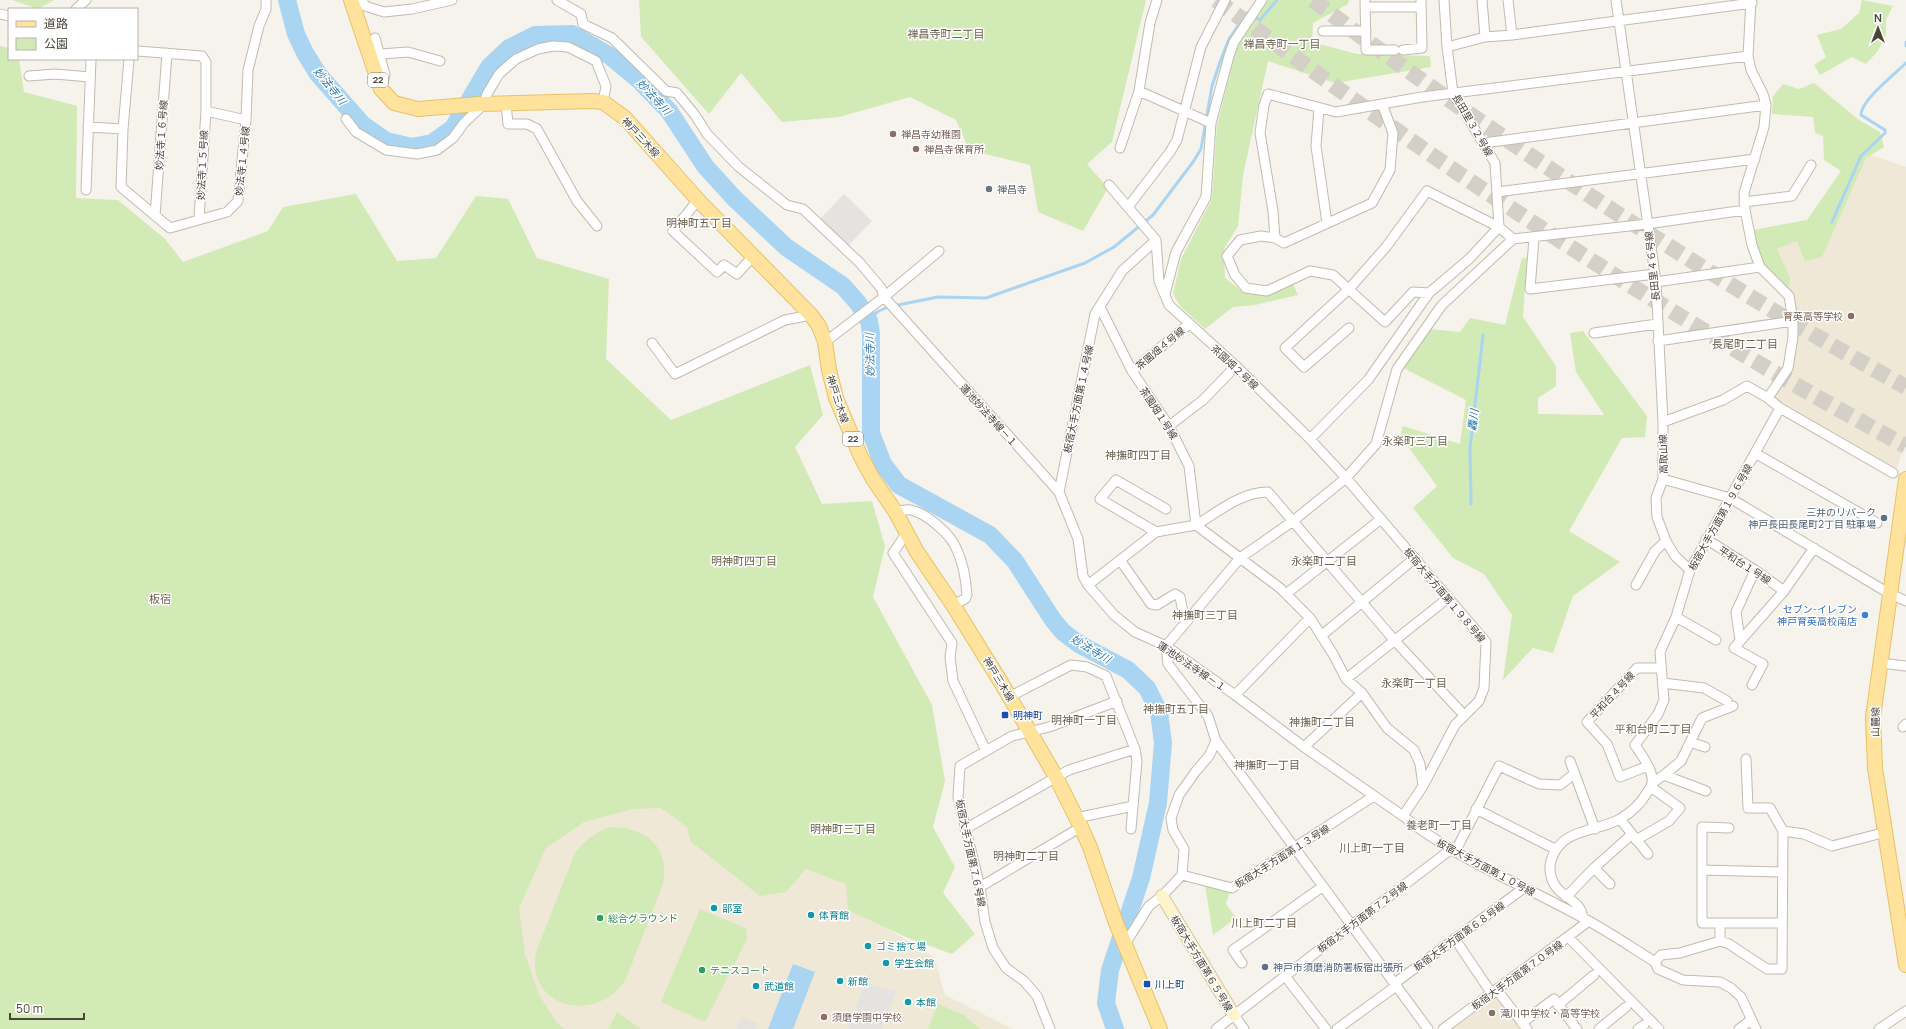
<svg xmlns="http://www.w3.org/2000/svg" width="1906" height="1029" font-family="Manrope,'Noto Sans JP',sans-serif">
<rect width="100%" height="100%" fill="#f6f3ec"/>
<path fill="#efe8d6" d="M1867 154 1906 167V438L1897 469 1772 398 1790 370 1798 337 1793 294 1765 263 1755 241 1833 224Z
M630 795 801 858 852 873 854 908 934 957 945 995 1013 1029H540L504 919 559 818Z
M1496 997 1521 1029H1453Z"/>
<path fill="#d2eab5" d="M12 0H54L38 9Z
M639 0H1146L1112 142 1087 164 1108 188 1083 231 1038 212 1030 165 969 150 956 120 910 97 839 117 782 122 741 73 709 114 641 37Z
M1268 0H1349L1348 4 1313 23 1312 42 1357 54 1430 56 1431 67 1335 83 1268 61 1243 175 1238 226 1224 249 1225 278 1243 292 1268 295 1293 284 1298 295 1255 305 1233 307 1205 329 1181 307 1173 294 1181 259 1212 199 1217 125 1238 42Z
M1862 0 1893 6 1886 20V34L1878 51 1866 64 1852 57 1820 75 1814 65 1826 57 1817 35 1841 29 1859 13Z
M0 46 9 48V59H19L24 92 77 106 76 198 118 200 165 239 183 262 268 231 283 207 356 194 397 261 436 258 476 196 508 199 537 258 609 279 606 359 671 420 810 365 823 415 795 447 822 504 872 501 885 546 873 597 932 705 945 781 933 827 955 867 943 893 975 934 952 954 908 938 848 910 846 884 806 869 786 892 760 896 690 841 687 827 661 808 633 809 584 822 546 848 519 908 525 954 539 995 558 1024 565 1029H0Z
M1814 83 1859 120 1880 132 1884 147 1866 158 1822 257 1805 261 1797 241 1777 249 1790 278 1788 292 1763 265 1753 230 1807 220 1841 171 1824 160 1823 136 1815 133 1813 117 1772 114 1773 96 1783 84 1799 89Z
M1522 258H1527L1523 317 1556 366V386L1538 398V414L1604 415 1576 372 1570 333 1583 331 1647 416 1645 437 1622 438 1569 531 1620 562 1573 596 1553 653 1533 648 1503 680 1512 615 1484 574 1453 558 1413 508 1437 486 1400 436 1403 426 1460 444 1466 400 1403 368 1429 329 1460 332 1470 318 1505 325Z
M610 827C644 827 671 846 663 884L625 981C620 986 616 992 610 996 574 1020 527 997 536 952L575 853C585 840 594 833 610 827Z
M1205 885 1230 891 1226 904 1236 918 1213 935Z
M700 909 746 928 747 939 705 1022 661 1002Z
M938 1004 964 1015 980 1029H928Z
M617 1012 641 1029H608Z"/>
<path fill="#e5e3e0" d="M844 194 872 221 848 246 820 219Z
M865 982 896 992 882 1029H848Z
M741 1017 758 1023 756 1029H736Z"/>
<path fill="#a9d4f2" d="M793 964 815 972 793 1029H768Z"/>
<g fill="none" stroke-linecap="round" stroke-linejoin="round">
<path stroke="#a9d4f2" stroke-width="3" d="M1906 42V46
M1832 222 1861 156 1885 133V130L1861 115C1860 101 1896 73 1906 63
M869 321 877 312 888 307 938 297 986 298 1085 263 1114 247 1153 215 1193 162 1201 149 1212 86 1220 62 1229 39 1247 13 1260 20 1277 0
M1471 504 1470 448 1483 335"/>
<path stroke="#a9d4f2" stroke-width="18" d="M287 0 296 34 305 53 318 74 363 125 386 141 412 147 432 143 453 128 489 67 509 48 535 35 572 34 610 56 639 80 669 111 705 166 734 198 786 247 843 286 858 303 869 321 871 333V433L883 464 899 485 990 535 1015 561 1053 620 1063 632 1079 644 1128 670 1147 688 1159 712 1163 743 1158 803 1141 878 1110 970 1106 1003 1115 1029"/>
<path stroke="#d4d0c8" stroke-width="16" stroke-dasharray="16 8" stroke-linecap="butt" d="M1216 0C1312 70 1407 140 1506 205 1636 291 1769 373 1906 446
M1313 0C1404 70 1499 135 1595 199 1697 265 1800 329 1906 387"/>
<defs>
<path id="street" d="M362 0 365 6 384 12 412 9 452 0
M557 0 581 14 583 24 612 38 666 91 677 93 695 115 707 134 739 167 787 205 803 209 860 263 881 288 884 297 1059 492 1078 539 1083 576 1088 585 1114 615 1135 632 1166 646 1235 695 1304 747 1403 816
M1365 0 1366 50H1395
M1482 0 1485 37
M1508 0 1512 35
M1616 0 1656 282 1663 422V479L1656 498 1657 517 1666 541 1675 556 1690 570
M1751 0 1748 56 1751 70 1763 94 1766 105 1764 127 1744 193 1745 210 1752 245 1760 267 1789 296 1793 321V337L1788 368 1768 398
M1365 7H1421
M76 9 86 0
M0 14 9 16
M1323 31H1366
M375 38 385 75 381 89
M1447 47 1485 37 1512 35 1752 3
M1403 50 1422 48 1421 0
M137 51 202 56 206 62V111L199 219
M381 54 408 52 440 61
M129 59 123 129 121 187 170 228 227 212 238 201 246 120 248 70 259 26 266 9V0
M29 76 55 74 90 77
M1139 91 1211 123
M506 103 508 124H527L537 129 577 201 597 226
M1382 104 1393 133 1390 170 1372 203 1284 243 1275 238 1261 236 1240 240 1227 256 1235 275 1246 288 1267 291 1310 271 1333 275 1385 322 1413 292 1429 293
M1319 108 1316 146 1327 223
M206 111 246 120
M346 119 356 132 386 150 417 154 437 150 453 138 464 123 484 104 487 94 499 74 516 59 538 49 553 46 568 47 596 61 606 86 603 102
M88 127 123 129
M1484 143 1766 105
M1120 148 1139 91 1150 23 1157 0
M1109 185 1156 240
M86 190 91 59
M1497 192 1755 159
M698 200 673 231 717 272 724 265 737 274 754 255
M1744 202 1792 196 1811 165
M1128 207 1170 152 1177 140 1201 47 1225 0
M155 216 167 53
M1275 238 1273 211 1260 133 1264 105 1268 94 1336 112 1422 97 1748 56
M1534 238 1530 289 1655 274
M1156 240 1159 281 1169 305 1236 366 1310 439 1346 478 1486 642 1484 688 1479 701 1455 725 1423 786
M1656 282 1760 267
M1165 294 1176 252 1206 197 1211 123 1229 56 1234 42 1262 0
M1100 307 1132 371 1169 426 1189 466 1196 525C1218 512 1241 492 1268 492L1395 641 1464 715
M1349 328 1304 367 1285 348 1349 289 1386 247 1427 191 1499 227 1513 239
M1594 333 1657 324
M1658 341 1793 321
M825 342 884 297 939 251
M652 343 675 374 785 320 811 315
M1132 371 1189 324
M1663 422 1723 400 1747 386 1768 398 1780 408 1893 473
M1169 426 1203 400 1236 366
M1310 439 1368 380 1429 293 1469 259 1499 227 1495 163 1453 93 1447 47 1444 0
M1755 453 1877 523
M1663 479 1730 498 1890 594 1906 601
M1059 492 1095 314 1122 271 1156 240
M895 511C900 511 907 509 911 510 927 514 951 534 957 550 963 563 966 581 967 595L965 599 953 605
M1156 532 1100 499 1116 480 1166 509
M906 534 893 553 952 643 950 657 953 681 986 751
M1706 539 1755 570 1784 591
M1120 560 1151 604 1157 605 1175 594 1180 597 1185 622
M1088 585 1156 532 1196 525 1280 588 1310 618 1333 654 1346 679 1362 693 1387 728 1414 750 1420 764 1423 786 1403 816C1457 860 1522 884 1583 918 1608 931 1631 947 1655 962L1658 969 1683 980 1720 982 1731 988 1741 997 1756 1029
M1636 585 1655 551 1666 541
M1286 594 1381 519
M1676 617 1716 640
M1321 636 1415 558
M1740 640 1736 612 1755 570
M1166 646 1240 558 1293 521 1346 478 1376 444 1397 369 1442 305 1513 239 1647 224 1745 210
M1880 663 1906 666
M1346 679 1448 598
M1663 683 1704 688 1727 701
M1752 685 1763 664 1734 648 1784 591 1814 548
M1235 695 1310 618
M1009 697 1071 665 1087 667 1106 676 1135 749 1137 761 1131 829
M1903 727 1906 724
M1216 741 1428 1029
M1690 742 1705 747
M1304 747 1362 693
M1746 759 1748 808H1770L1783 831
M1570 761 1595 829
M1648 766 1620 777 1607 744 1587 722 1637 668H1661
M1664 775 1706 791
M1652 783 1664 775 1681 761 1702 718 1733 706
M1476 809 1555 849
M1076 818 1133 806
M1620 819 1648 854
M965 829 1069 770 1135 749
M1636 840 1669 821 1680 808 1651 787
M1455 852 1499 766 1539 784 1560 785 1574 774
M1594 868 1610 884
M1702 870 1782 872
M1182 875 1232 888 1374 796
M980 887 1081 827
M1566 897 1594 868 1631 835
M1583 918C1582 914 1581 909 1578 906 1568 895 1555 893 1551 876 1549 870 1550 862 1552 858 1562 828 1597 832 1620 819 1630 813 1640 805 1646 794 1648 791 1651 787 1652 784 1654 770 1642 756 1635 745L1658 714 1664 700 1660 652 1676 617 1690 570 1780 408
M1720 923H1702V827L1729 828
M1568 937 1659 1029
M1455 939 1492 994
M1720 941V923H1781
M1125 944 1149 906 1162 896 1182 875 1184 849 1173 830 1171 818 1179 795 1196 771 1209 756 1216 741 1208 716 1168 664 1166 646
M1655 962 1661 955 1680 953 1720 941 1729 944 1767 969H1782L1783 831 1804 834 1832 846 1886 832
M1242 963 1233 950 1322 887
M1285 976 1326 1029
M1497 990 1527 1029
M1558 1005 1594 975
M1234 1015 1244 1029
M1522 1023 1554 999 1577 1029
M1050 1029 1037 996 1024 981 1006 968 993 948 985 922 980 887 958 797 960 766 1012 736 1049 727 1117 701
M1216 1029 1450 850
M1337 1029 1392 989 1399 980 1524 888
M1443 1029 1589 921
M1599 1029 1626 1007
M1638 1029 1644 1025
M1739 1029 1751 1020
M1879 1029 1906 1011"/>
<path id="secondary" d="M1162 896 1234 1015"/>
<path id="primary" d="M351 0 381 89 394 103 418 109 480 104 592 101 603 102 625 118 698 200 811 315 819 326 825 342 829 370 836 398 860 455 873 479 895 511 917 552 953 605 1002 684 1056 777 1081 827 1090 847 1116 923 1160 1029
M1906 479 1873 717 1875 768 1906 965"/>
</defs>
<use href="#street" stroke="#c2bbae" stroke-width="11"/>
<use href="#secondary" stroke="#d6c79b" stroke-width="14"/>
<use href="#primary" stroke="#e6c16a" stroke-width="16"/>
<use href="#street" stroke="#fff" stroke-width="9"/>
<use href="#secondary" stroke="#fff3cd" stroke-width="12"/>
<use href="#primary" stroke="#ffe39c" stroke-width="14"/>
</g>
<g fill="#8d6e63" stroke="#fff" stroke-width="1.5">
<circle cx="893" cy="134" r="4"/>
<circle cx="916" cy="149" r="4"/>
<circle cx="1851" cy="316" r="4"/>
<circle cx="1492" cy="1013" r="4"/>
<circle cx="824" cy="1017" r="4"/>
</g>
<circle fill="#6b7280" stroke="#fff" stroke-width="1.5" cx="989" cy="189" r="4"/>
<g fill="#5c6f8a" stroke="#fff" stroke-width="1.5">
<circle cx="1884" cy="518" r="4"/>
<circle cx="1265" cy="967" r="4"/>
</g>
<circle fill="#3f7fe0" stroke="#fff" stroke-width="1.5" cx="1865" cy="615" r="4"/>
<g fill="#1a4fb4" stroke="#fff" stroke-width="1.5">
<rect x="1001" y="711" width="8" height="8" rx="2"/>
<rect x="1143" y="980" width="8" height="8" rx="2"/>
</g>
<g fill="#0f9aa8" stroke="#fff" stroke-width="1.5">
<circle cx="714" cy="908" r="4"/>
<circle cx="811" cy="915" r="4"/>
<circle cx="868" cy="946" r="4"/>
<circle cx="886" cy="963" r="4"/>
<circle cx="840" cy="981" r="4"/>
<circle cx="756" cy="986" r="4"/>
<circle cx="908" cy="1002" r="4"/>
</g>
<g fill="#2e9e5b" stroke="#fff" stroke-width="1.5">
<circle cx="600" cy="918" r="4"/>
<circle cx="702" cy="970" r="4"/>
</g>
<g text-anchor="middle" stroke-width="3" stroke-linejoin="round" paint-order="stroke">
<g fill="#fff" stroke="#817c74" stroke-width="1">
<rect x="368" y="73" width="20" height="14" rx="3"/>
<rect x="843" y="432" width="20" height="14" rx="3"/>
</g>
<g font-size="9" font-weight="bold" fill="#4b4439">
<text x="378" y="83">22</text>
<text x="853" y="442">22</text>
</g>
<g font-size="10" fill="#4b4439" stroke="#fff">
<text transform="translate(1473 125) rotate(60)" y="4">長田里３２号線</text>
<text transform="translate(161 135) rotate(-86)" y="4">妙法寺１６号線</text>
<text transform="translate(641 137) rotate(47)" y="4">神戸三木線</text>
<text transform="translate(242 161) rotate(-84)" y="4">妙法寺１４号線</text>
<text transform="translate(202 165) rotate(-87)" y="4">妙法寺１５号線</text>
<text transform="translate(1652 266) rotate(-96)" y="4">長田里４６号線</text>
<text transform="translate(1160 348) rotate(-40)" y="4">茶園畑４号線</text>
<text transform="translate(1235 367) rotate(43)" y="4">茶園畑２号線</text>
<text transform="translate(838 399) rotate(72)" y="4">神戸三木線</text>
<text transform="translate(1078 399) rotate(-78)" y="4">板宿大手方面第１４号線</text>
<text transform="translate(1159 413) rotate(57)" y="4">茶園畑１号線</text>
<text transform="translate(989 415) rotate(48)" y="4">蓮池妙法寺線－１</text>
<text transform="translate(1663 454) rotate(-91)" y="4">高取山線</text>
<text transform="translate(1720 517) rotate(-61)" y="4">板宿大手方面第１９６号線</text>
<text transform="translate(1745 565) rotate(33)" y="4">平和台１号線</text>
<text transform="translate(1445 595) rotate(50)" y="4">板宿大手方面第１９８号線</text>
<text transform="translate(1192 666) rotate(34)" y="4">蓮池妙法寺線－１</text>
<text transform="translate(999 679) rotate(59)" y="4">神戸三木線</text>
<text transform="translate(1612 695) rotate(-47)" y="4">平和台４号線</text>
<text transform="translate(1875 722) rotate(-89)" y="4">山麓線</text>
<text transform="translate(971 853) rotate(78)" y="4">板宿大手方面第７６号線</text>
<text transform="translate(1282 856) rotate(-32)" y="4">板宿大手方面第１３号線</text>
<text transform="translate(1486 867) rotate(28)" y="4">板宿大手方面第１０号線</text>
<text transform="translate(1362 917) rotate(-37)" y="4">板宿大手方面第７２号線</text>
<text transform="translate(1459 936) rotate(-36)" y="4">板宿大手方面第６８号線</text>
<text transform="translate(1202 963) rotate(59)" y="4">板宿大手方面第６５号線</text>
<text transform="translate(1517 975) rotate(-36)" y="4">板宿大手方面第７０号線</text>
</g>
<g font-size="10" fill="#785e54" stroke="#fff" text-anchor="start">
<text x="901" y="138">禅昌寺幼稚園</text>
<text x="924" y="153">禅昌寺保育所</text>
<text x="1843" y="320" text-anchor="end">育英高等学校</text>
<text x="1500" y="1017">滝川中学校・高等学校</text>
<text x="832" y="1021">須磨学園中学校</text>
</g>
<g font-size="10" fill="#5b616d" stroke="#fff" text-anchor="start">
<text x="997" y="193">禅昌寺</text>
</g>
<g font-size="10" fill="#4e5e75" stroke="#fff" text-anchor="end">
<text x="1876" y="516">三井のリパーク<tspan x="1876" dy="12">神戸長田長尾町2丁目 駐車場</tspan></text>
<text x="1273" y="971" text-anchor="start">神戸市須磨消防署板宿出張所</text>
</g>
<g font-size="10" fill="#366cbe" stroke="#fff" text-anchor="end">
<text x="1857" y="613">セブン-イレブン<tspan x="1857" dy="12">神戸育英高校南店</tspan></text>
</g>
<g font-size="10" fill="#164399" stroke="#fff" text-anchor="start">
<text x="1013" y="719">明神町</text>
<text x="1155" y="988">川上町</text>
</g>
<g font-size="10" fill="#0d838f" stroke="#fff" text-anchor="start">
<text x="722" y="912">部室</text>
<text x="819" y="919">体育館</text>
<text x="876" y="950">ゴミ捨て場</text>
<text x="894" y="967">学生会館</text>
<text x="848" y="985">新館</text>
<text x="764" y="990">武道館</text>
<text x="916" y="1006">本館</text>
</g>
<g font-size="10" fill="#27864d" stroke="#fff" text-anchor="start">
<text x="608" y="922">総合グラウンド</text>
<text x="710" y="974">テニスコート</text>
</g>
<g font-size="11" fill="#6e6250" stroke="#fff">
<text x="946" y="38">禅昌寺町二丁目</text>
<text x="1282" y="48">禅昌寺町一丁目</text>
<text x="699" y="227">明神町五丁目</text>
<text x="1745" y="348">長尾町二丁目</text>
<text x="1415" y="445">永楽町三丁目</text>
<text x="1138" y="459">神撫町四丁目</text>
<text x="744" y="565">明神町四丁目</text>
<text x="1324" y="565">永楽町二丁目</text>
<text x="160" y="603">板宿</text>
<text x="1205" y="619">神撫町三丁目</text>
<text x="1414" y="687">永楽町一丁目</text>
<text x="1176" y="713">神撫町五丁目</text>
<text x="1084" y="724">明神町一丁目</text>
<text x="1322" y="726">神撫町二丁目</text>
<text x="1653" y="733">平和台町二丁目</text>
<text x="1267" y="769">神撫町一丁目</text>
<text x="1439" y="829">養老町一丁目</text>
<text x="843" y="833">明神町三丁目</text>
<text x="1372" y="852">川上町一丁目</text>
<text x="1026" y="860">明神町二丁目</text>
<text x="1264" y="927">川上町二丁目</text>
</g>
<g font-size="11" font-style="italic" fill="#2e7ab2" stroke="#fff">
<text transform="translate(330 86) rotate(51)" y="4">妙法寺川</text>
<text transform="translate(654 97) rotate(47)" y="4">妙法寺川</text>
<text transform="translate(870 355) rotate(-91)" y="4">妙法寺川</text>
<text transform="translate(1473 420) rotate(-83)" y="4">轟川</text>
<text transform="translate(1091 649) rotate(31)" y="4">妙法寺川</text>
</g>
</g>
<rect x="8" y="8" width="130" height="52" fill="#ffffff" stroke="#b7b4b0"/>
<rect x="16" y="21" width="20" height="6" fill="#ffe39c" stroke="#b7b4b0"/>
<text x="44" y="28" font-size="12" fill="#4b4439">道路</text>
<rect x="16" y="38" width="20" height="12" fill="#d2eab5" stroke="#b7b4b0"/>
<text x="44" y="48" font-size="12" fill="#4b4439">公園</text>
<g transform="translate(1878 28)" stroke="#ffffff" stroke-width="3" paint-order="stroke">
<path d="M0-3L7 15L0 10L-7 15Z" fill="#4b4439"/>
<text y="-6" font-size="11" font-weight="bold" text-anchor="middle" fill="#4b4439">N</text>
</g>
<path d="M10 1013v6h74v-6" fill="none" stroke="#4b4439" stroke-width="2"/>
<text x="16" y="1013" font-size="12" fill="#4b4439" stroke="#ffffff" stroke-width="3" paint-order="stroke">50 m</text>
</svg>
